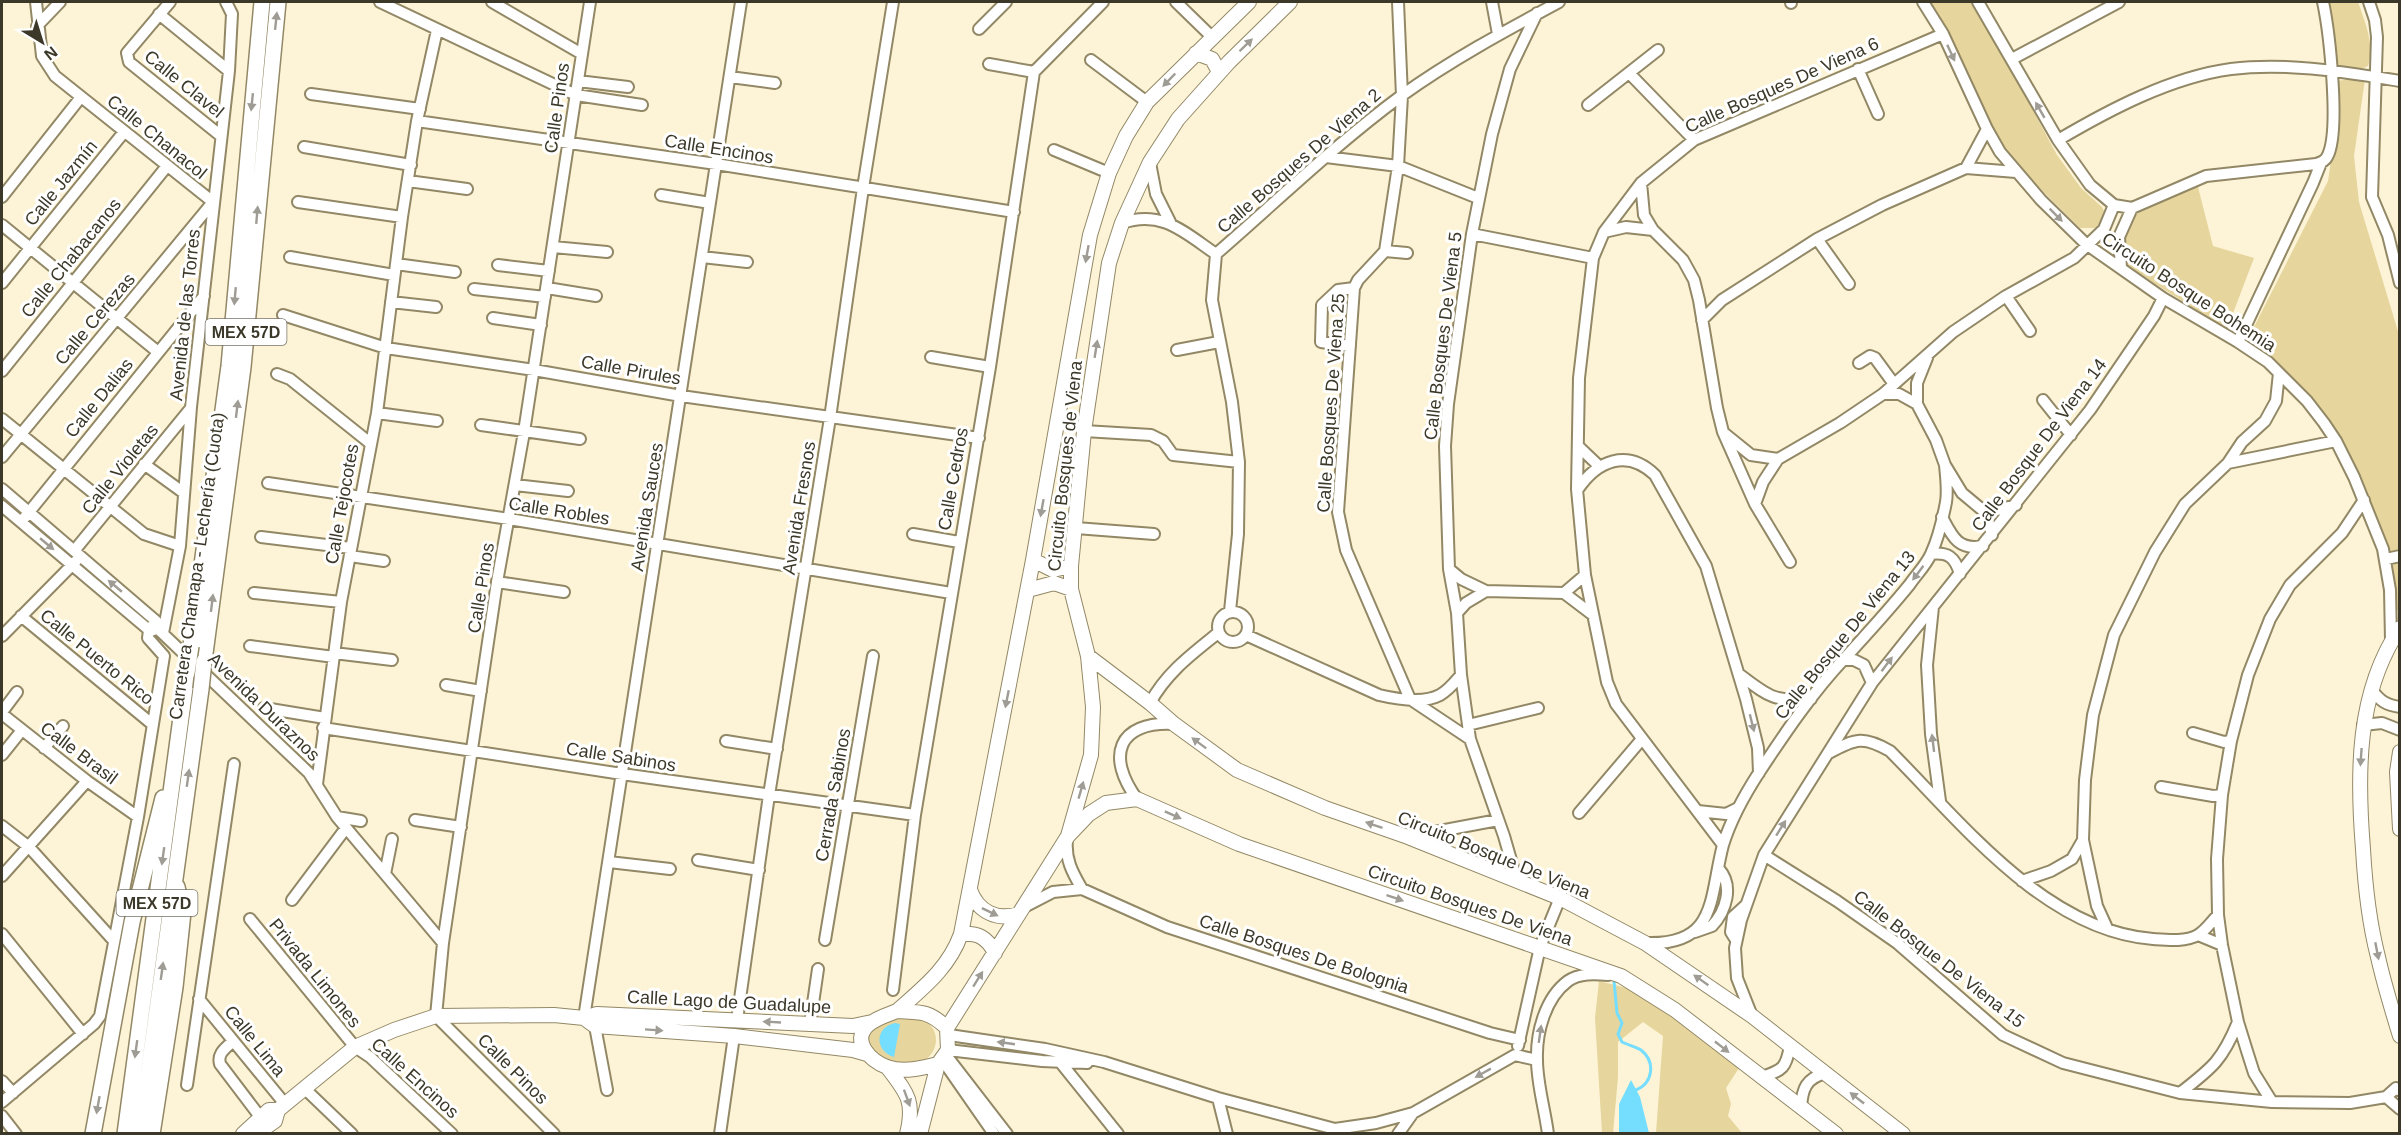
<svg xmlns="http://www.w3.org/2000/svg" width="2401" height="1135" font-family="Arial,sans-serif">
<rect width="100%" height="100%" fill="#fdf4d7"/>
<path fill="#e6d59c" d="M1928 2H1971L2002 53 2057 155 2081 188 2102 207 2106 215 2104 224 2094 228H2080L1999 148 1972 84Z
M2322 2H2358C2365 22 2375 45 2368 66 2355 72 2345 70 2333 64Z
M2359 77 2365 79 2354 156 2359 202 2400 338V607L2389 620 2388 559 2324 417 2243 340 2246 329 2255 325 2328 181 2331 161 2327 155 2335 85 2338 81Z
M2197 183 2213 246 2254 258 2227 329 2122 263 2124 224 2147 206Z
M1599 981 1634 990 1706 1041 1739 1068 1726 1088 1731 1104 1728 1116 1742 1133H1656L1663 1036 1643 1022 1618 1042V1077L1613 1133H1602L1595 1018Z
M885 1017C895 1017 908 1015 918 1018 955 1027 933 1094 869 1049L866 1030Z"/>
<path fill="#75ddfe" d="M895 1023 900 1024 894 1057C874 1051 875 1027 895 1023Z
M1631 1080 1640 1097 1649 1133H1619V1104Z"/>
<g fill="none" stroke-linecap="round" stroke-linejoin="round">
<path stroke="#75ddfe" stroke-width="3" d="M1614 981 1617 1013 1622 1023 1618 1034 1622 1042C1628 1045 1636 1047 1641 1050 1656 1062 1653 1083 1636 1090"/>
<defs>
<path id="minor" d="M170 2 127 53 129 62 221 136
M380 2 576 95 642 105
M492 2 582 54
M1176 2 1212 37
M1492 2 1498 34
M1791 2V3
M1923 2 1943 34 1987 129 2000 152 2041 200 2086 244 2163 298 2238 342 2268 362 2307 401 2324 423 2336 441 2354 477 2383 549 2390 590 2391 640
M1978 2 2058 140 2090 185 2114 205
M2369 2 2375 20 2377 37 2372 197 2388 235 2400 283
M159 14 229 71
M37 26 60 2
M979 29 1006 2
M2012 59 2119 2
M1091 60 1147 102
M989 64 1034 72
M1858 69 1878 114
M1629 73 1694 140
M730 77 775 83
M578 81 628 87
M311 94 420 109
M1588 105 1658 50
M417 121 716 164 1014 212
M2058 140C2109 110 2171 77 2231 69 2287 62 2344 72 2400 81
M304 147 411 165
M1054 150 1109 173
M1326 157 1398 166 1478 198
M1150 163 1156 194 1170 222
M1966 168 1987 129
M408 181 467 189
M1641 183 1644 215 1653 230 1683 260 1694 280 1699 300 1717 408 1723 432 1755 504 1790 562
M661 195 710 203
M2 197 81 97
M298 202 402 217
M2114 205 2132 208 2206 176 2316 164C2320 163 2325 161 2327 157 2341 133 2329 30 2323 2
M1122 223C1162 209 1185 233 1216 254
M2 225 158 352
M1604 232 1626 227 1653 230
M1472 234 1593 258
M1817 239 1849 284
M553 247 607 252
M1385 251 1398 166 1402 96 1398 2
M1407 253 1385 251 1358 280 1354 288 1338 512 1346 550 1410 699
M290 257 394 275
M702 257 747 262
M396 264 455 272
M498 265 549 271
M2121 268 2119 237 2132 208
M2 283 124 132
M547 288 596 296
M474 289 545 297
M2006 296 2030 331
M391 302 436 307
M283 315 386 348 534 370 681 396 979 438
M493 318 541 325
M1702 320 1722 300 1817 239 1882 205 1966 168 2016 172
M2238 342 2313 183 2321 163
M1350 346 1321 342 1322 305 1338 290 1354 288
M1177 350 1219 342
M931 357 990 367
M1927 358 1917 383V404L1936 440 1945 465 1962 493 1986 513 1992 535
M1859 363 1870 356 1875 358 1894 384
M2 371 167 166
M277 374 290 379 370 443
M1883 394H1899L1917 404
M2043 400 2071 435
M377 413 437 421
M2 419 144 534 180 546
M481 425 580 439
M1084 431 1151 435 1163 441 1173 455 1239 462
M1725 434 1751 455 1778 459
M1578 446 1599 466
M2 457 213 202 55 76 42 56 36 2
M2228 463 2242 442 2265 421 2276 401 2279 373
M144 464 184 493
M268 483 509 519 951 593
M515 485 568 491
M2 489 156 621 159 630 309 773 337 817 443 943
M1578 489C1597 461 1627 448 1655 475L1706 566 1746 699 1758 748 1759 773
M1755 504 1763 482 1778 459 1840 423 1883 394 1953 332 2006 296 2074 258 2104 229 2114 205
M2 506 149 630H154
M1986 513 2016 505
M1942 517C1952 536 1958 551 1983 546
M21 522 204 296
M1076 528 1154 534
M913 534 959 542
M261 537 351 548
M74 551 191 408
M1931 554C1948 552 1955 557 1960 574
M350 556 384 561
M2386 559 2400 556
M1449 569 1461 579 1486 591 1564 593 1593 615
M497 582 564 592
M254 593 341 602
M1564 593 1585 575
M1933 607 1927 665 1931 734 1940 801
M1230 611 1238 534 1239 462 1232 402 1212 300 1216 254C1277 201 1336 144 1401 96 1451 60 1505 31 1559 2
M1218 627a15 15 0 1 1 30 0a15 15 0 1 1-30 0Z
M1457 613 1466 603 1486 591
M21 616 152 724
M163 633 180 546 191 407 229 71 232 14 226 2
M1246 635 1379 695C1396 699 1423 704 1440 695 1449 690 1455 682 1461 675
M2 636 76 561
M250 646 334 657
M334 653 392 660
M1842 660H1854L1864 665 1872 683
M1739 674C1768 696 1773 702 1811 699
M446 685 481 691
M2372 690C2380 701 2386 705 2400 707
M1410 699 1470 739
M1150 703C1167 672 1192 654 1218 633
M264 708 325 718
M2 712 17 692
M2 714 87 781 138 817
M1468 725 1538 708
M2363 725 2382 723 2400 730
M323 728 622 774 915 815
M2193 733 2224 742 2231 741
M726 741 777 749
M44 748 63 726
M1829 753C1856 738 1864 736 1890 751 1961 822 2045 931 2153 939 2167 940 2186 942 2198 935 2206 930 2212 921 2218 915
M2 755 22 730
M317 784 341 602 377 413 402 217 417 121 437 30
M2161 787 2213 796 2222 795
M1137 799C1106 757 1117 721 1174 724
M1698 811 1726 814 1738 808
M1579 813 1642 739
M337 817 361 821
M415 820 461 827
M2 826 29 847 114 941
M1408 837 1498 820
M1067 839C1065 859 1072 872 1082 889
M2083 840 2097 906 2107 928
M1723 845 1616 704 1607 682 1585 575 1577 489 1579 378 1593 258 1604 232 1641 183 1694 140 1943 34
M1764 855 1837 901 1897 943 2003 1035 2063 1063 2180 1093 2272 1102 2350 1103 2386 1097 2396 1088 2398 1090 2400 1088
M698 860 759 870
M609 862 670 869
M385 874 392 839
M2 876 87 781
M1517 881 1504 836 1470 739 1461 675 1457 613 1449 569 1445 446 1448 404 1472 234 1492 134 1510 69 1537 13
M2022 881 2051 871 2072 859 2083 840 2085 780 2093 715 2114 635 2155 552 2185 504 2228 463 2336 441
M292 900 346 828
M1024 907 1053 892 1082 889 1167 927 1490 1033 1520 1040
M250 919 355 1047 370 1057 452 1134
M1695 932 1712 926C1726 911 1734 886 1719 869
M2 934 83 1034
M2198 935 2222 945
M825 940 873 656
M1736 940 1731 932 1733 917 1745 906
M1645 943C1718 946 1709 898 1723 845 1731 819 1745 794 1760 771 1785 733 1812 693 1844 659 1867 634 1889 610 1910 584 1917 574 1926 565 1931 554 1938 539 1943 518 1946 502 1948 490 1946 477 1945 465
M893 990 915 815 990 367 1034 72 1103 2
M199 999 285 1104
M1752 1016 1737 978 1735 948 1741 920 1764 855 1872 683 2090 410 2154 316 2163 298
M584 1018 741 2
M737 1020 769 795 830 418 863 188 893 2
M810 1024 818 969
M595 1026 607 1090
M949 1035 1045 1049 1104 1062 1218 1098 1335 1129 1340 1134
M233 1041C226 1048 217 1053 220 1064L261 1118
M1518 1046 1540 947 1560 898
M948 1050 1042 1061 1087 1063
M946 1055 1007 1134
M1061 1063 1118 1134
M946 1065 994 1134
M1762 1077C1783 1070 1786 1068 1790 1046
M2 1081 13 1093
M187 1085 234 764
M304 1088 352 1134
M2180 1093C2212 1068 2222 1061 2238 1022
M2386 1097 2400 1109
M1218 1098 1227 1134
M2 1102 94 1024 100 1016 138 817 164 656 148 638 149 630 156 621
M2272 1102 2254 1073 2247 1051 2238 1022 2222 945 2218 915 2217 859 2222 795 2231 741 2248 675 2270 619 2290 585 2342 533 2364 500
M1801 1108C1802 1089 1806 1078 1826 1073
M2 1116 16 1134
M1335 1129 1376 1123 1413 1113
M554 1134 436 1016 443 943 497 582 524 432 590 2
M720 1134 734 1036
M1398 1134 1413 1113 1515 1055 1537 1060
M1548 1134C1545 1110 1537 1084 1537 1060 1536 1033 1545 998 1568 981 1579 973 1595 974 1608 975"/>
<path id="major" d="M1196 53 1212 59 1219 72
M1033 560 1053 570 1071 566
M1028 590 1054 583 1071 589
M2400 628C2356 693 2357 775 2363 849 2365 885 2369 922 2378 957 2384 984 2392 1010 2400 1036
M1088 656 1150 703 1174 724 1237 770 1325 808 1408 837 1560 898 1645 943 1752 1016 1903 1134
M2400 752 2397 772 2400 829
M1069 835 1089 814 1106 803 1137 799 1239 844 1621 976 1675 1010 1836 1134
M970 890C978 912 997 921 1019 914
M961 934C978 933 987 937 995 953
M897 1011C923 988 949 968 961 934L1033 560 1090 235 1109 173 1126 136 1147 102 1249 2
M897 1011C921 1012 929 1011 947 1028L948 1050 938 1064C923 1068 903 1073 887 1067 871 1061 850 1041 868 1025 876 1018 887 1015 897 1011Z
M584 1018 595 1026 734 1036 853 1050 867 1054
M947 1028 1068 836 1091 755 1093 707 1088 656 1071 589V566L1084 431 1109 263 1122 223 1150 162 1178 119 1229 62 1290 2
M888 1068C907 1093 915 1101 907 1134
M243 1134 269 1110H278
M256 1134 275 1121 278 1110 355 1047 394 1030 436 1016 554 1015 584 1018 597 1014 853 1026 872 1022
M920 1134 938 1064"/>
<path id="highway" d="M191 646 229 366 262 2
M204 661 243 367 278 2
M93 1134 132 922 163 798
M125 1134 187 673
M140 1134 201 689
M152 1134 175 987 183 912 177 887"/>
</defs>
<use href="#minor" stroke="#928866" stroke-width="14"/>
<use href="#major" stroke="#928866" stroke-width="16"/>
<use href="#highway" stroke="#928866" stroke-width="18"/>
<use href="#minor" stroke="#fff" stroke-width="10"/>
<use href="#major" stroke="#fff" stroke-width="14"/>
<use href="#highway" stroke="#fff" stroke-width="15"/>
<defs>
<path id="highway-bridge" d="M187 673 191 646
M201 689 204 661"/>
</defs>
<use href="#highway-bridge" stroke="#928866" stroke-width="18" stroke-linecap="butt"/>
<use href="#highway-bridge" stroke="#fff" stroke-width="15"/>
</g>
<defs><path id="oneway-solid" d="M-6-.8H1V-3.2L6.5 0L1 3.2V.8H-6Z" transform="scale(1.5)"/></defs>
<g fill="#9e9c94">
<use href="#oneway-solid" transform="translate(276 21) rotate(-84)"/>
<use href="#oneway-solid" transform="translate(1246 45) rotate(-44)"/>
<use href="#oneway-solid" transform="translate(1951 53) rotate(65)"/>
<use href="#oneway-solid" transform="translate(1169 80) rotate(134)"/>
<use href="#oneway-solid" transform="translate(252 102) rotate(96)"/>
<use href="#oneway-solid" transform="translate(2040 110) rotate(-120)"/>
<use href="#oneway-solid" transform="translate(257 215) rotate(-85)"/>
<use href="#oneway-solid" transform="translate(2056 215) rotate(45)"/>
<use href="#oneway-solid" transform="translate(1087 254) rotate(100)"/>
<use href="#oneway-solid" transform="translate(235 296) rotate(95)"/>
<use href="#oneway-solid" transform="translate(1096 349) rotate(-81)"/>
<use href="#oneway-solid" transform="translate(237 409) rotate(-83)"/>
<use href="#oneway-solid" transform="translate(1042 508) rotate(100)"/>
<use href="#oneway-solid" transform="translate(47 544) rotate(40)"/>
<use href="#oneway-solid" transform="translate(1918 573) rotate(127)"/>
<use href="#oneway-solid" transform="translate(115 586) rotate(-140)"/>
<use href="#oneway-solid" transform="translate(212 603) rotate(-83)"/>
<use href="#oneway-solid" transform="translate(1887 664) rotate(-53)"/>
<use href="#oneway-solid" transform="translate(1007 699) rotate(101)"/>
<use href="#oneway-solid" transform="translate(1752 723) rotate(76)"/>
<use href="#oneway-solid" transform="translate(1199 743) rotate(-143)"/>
<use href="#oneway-solid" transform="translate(1933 743) rotate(-97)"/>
<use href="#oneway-solid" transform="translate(2361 757) rotate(94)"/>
<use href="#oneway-solid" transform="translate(188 778) rotate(-82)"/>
<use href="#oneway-solid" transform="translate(1081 790) rotate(-74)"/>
<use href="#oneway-solid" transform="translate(1173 815) rotate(24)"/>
<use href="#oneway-solid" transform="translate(1374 825) rotate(-161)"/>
<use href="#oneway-solid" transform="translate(1781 828) rotate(-58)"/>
<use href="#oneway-solid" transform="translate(163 856) rotate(98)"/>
<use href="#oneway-solid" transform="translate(1395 898) rotate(19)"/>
<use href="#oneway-solid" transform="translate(990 912) rotate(26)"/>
<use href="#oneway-solid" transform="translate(2377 951) rotate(79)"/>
<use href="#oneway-solid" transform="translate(162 971) rotate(-82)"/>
<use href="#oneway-solid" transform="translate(978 979) rotate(-58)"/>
<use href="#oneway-solid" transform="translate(1701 980) rotate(-145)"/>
<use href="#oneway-solid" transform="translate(772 1022) rotate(-177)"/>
<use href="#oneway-solid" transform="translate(654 1030) rotate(4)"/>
<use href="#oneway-solid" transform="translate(1540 1034) rotate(-82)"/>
<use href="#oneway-solid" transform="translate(1006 1043) rotate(-172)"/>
<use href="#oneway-solid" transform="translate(1722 1047) rotate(38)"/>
<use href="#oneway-solid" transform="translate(136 1049) rotate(98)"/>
<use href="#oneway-solid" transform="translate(1483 1073) rotate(151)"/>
<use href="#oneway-solid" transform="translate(907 1098) rotate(70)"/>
<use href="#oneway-solid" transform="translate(1857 1098) rotate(-142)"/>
<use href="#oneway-solid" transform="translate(98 1105) rotate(100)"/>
</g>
<g text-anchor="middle" stroke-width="6" stroke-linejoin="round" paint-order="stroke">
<g fill="#fff" stroke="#767469" stroke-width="1.5">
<rect x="205.5" y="319" width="81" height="26" rx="4.5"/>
<rect x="116.5" y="890" width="81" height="26" rx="4.5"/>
</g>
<g font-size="16" font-weight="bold" fill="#3c3829">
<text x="246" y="338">MEX 57D</text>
<text x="157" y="909">MEX 57D</text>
</g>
<g font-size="18" fill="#3c3829" stroke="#fff">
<text transform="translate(184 84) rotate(39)" y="6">Calle Clavel</text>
<text transform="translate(1782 85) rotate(-24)" y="6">Calle Bosques De Viena 6</text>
<text transform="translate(557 108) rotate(-82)" y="6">Calle Pinos</text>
<text transform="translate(157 137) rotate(39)" y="6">Calle Chanacol</text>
<text transform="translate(719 149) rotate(9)" y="6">Calle Encinos</text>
<text transform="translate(1299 161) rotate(-41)" y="6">Calle Bosques De Viena 2</text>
<text transform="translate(61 183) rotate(-51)" y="6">Calle Jazmín</text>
<text transform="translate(71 258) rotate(-51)" y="6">Calle Chabacanos</text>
<text transform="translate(2189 292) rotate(33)" y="6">Circuito Bosque Bohemia</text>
<text transform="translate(185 315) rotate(-84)" y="6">Avenida de las Torres</text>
<text transform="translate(95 319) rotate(-50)" y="6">Calle Cerezas</text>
<text transform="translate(1443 336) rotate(-83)" y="6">Calle Bosques De Viena 5</text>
<text transform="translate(631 370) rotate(10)" y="6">Calle Pirules</text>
<text transform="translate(99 398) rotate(-51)" y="6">Calle Dalias</text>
<text transform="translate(1331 403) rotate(-86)" y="6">Calle Bosques De Viena 25</text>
<text transform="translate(2039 445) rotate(-53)" y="6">Calle Bosque De Viena 14</text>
<text transform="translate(1065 466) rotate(-84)" y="6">Circuito Bosques de Viena</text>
<text transform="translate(120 469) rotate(-51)" y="6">Calle Violetas</text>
<text transform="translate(953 479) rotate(-80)" y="6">Calle Cedros</text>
<text transform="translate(342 504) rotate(-80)" y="6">Calle Tejocotes</text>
<text transform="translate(647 507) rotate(-81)" y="6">Avenida Sauces</text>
<text transform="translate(799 508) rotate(-81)" y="6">Avenida Fresnos</text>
<text transform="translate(559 511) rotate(9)" y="6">Calle Robles</text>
<text transform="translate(197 566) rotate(-82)" y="6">Carretera Chamapa - Lechería (Cuota)</text>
<text transform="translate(481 588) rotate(-81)" y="6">Calle Pinos</text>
<text transform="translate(1845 635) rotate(-51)" y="6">Calle Bosque De Viena 13</text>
<text transform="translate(97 657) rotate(39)" y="6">Calle Puerto Rico</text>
<text transform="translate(264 707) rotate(44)" y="6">Avenida Duraznos</text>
<text transform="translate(79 753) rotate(37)" y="6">Calle Brasil</text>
<text transform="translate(621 757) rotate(9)" y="6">Calle Sabinos</text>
<text transform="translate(833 795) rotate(-80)" y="6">Cerrada Sabinos</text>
<text transform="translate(1494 855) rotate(22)" y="6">Circuito Bosque De Viena</text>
<text transform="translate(1470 905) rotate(19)" y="6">Circuito Bosques De Viena</text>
<text transform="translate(1304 954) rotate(18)" y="6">Calle Bosques De Bolognia</text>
<text transform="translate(1939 959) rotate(38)" y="6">Calle Bosque De Viena 15</text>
<text transform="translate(315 973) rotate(51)" y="6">Privada Limones</text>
<text transform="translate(729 1002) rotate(3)" y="6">Calle Lago de Guadalupe</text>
<text transform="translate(255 1041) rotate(51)" y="6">Calle Lima</text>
<text transform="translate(513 1069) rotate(45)" y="6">Calle Pinos</text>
<text transform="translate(415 1078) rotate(42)" y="6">Calle Encinos</text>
</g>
</g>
<rect width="2401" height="1135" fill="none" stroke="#3c3829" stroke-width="6"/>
<g transform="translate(42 42) rotate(142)" stroke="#ffffff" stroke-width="4.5" paint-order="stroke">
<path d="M0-4.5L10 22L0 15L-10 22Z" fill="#3c3829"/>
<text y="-9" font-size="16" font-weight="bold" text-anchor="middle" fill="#3c3829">N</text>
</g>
</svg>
